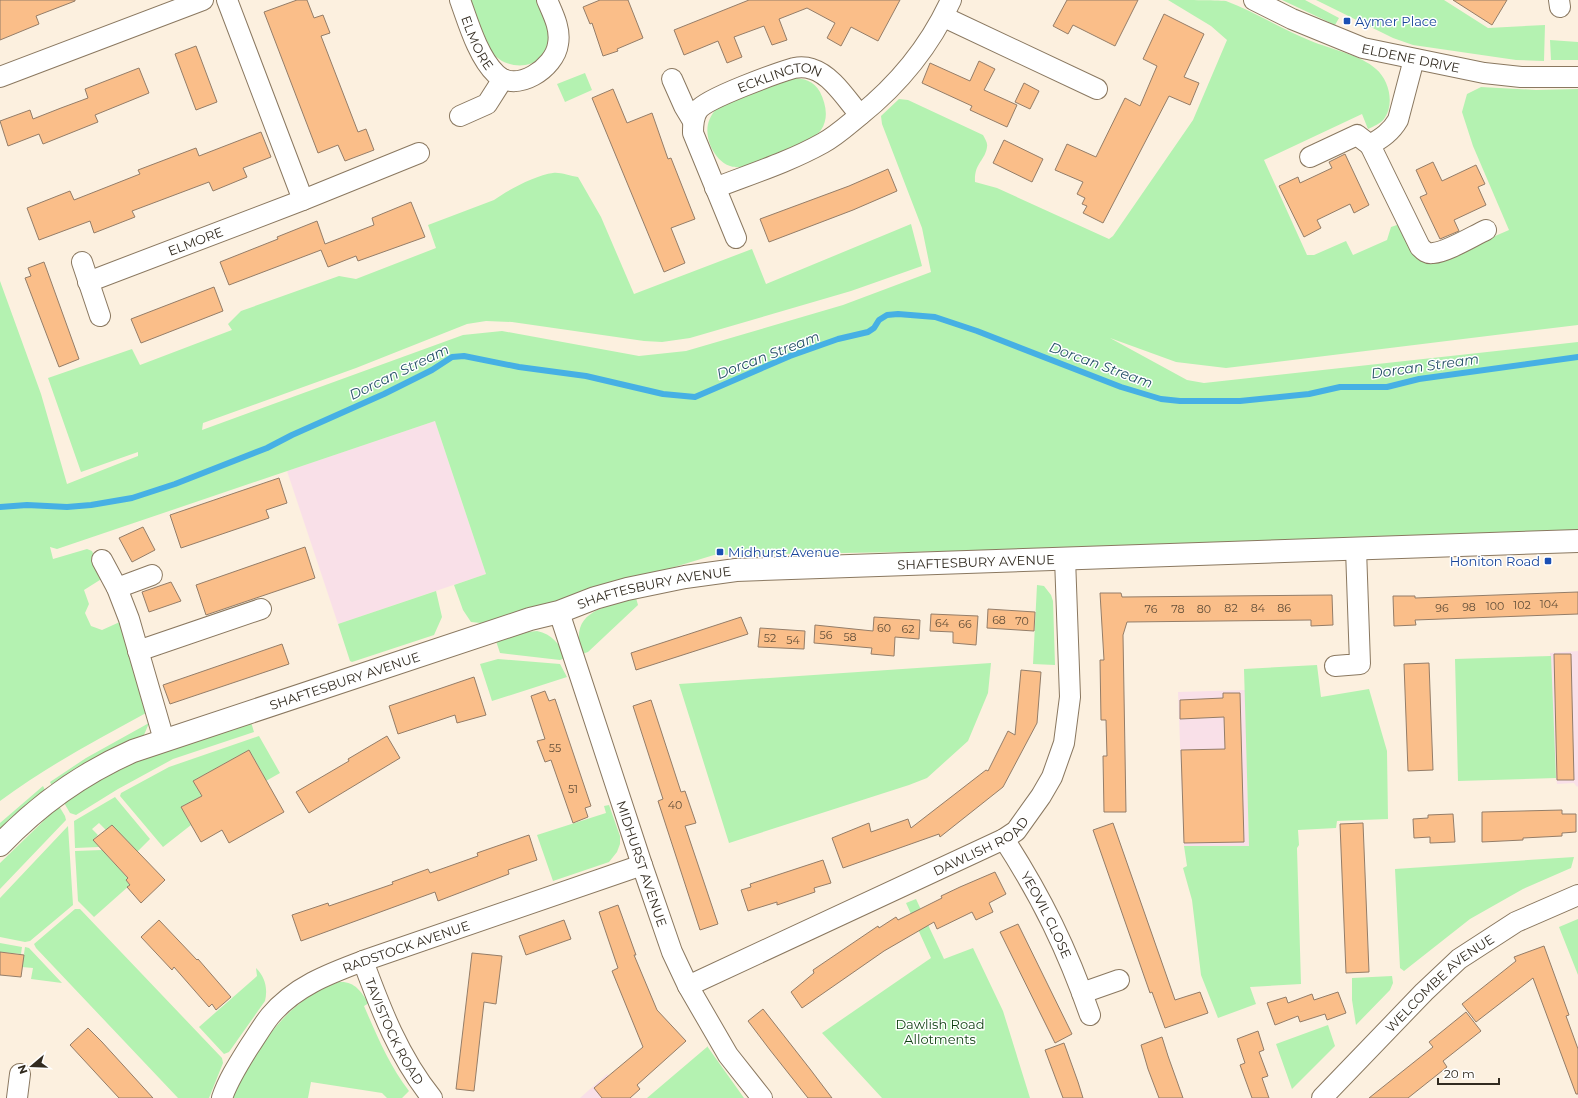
<svg xmlns="http://www.w3.org/2000/svg" width="1578" height="1098" font-family="Montserrat,sans-serif">
<rect width="100%" height="100%" fill="#fcf0df"/>
<path fill="#f9e0e8" d="M435 421 486 574 338 624 287 471Z
M1578 651V786L1577 787 1574 783 1557 784 1556 778 1550 653Z
M1245 690 1249 846H1184L1178 692Z
M607 1074 627 1098H580Z"/>
<path fill="#b4f2b1" d="M469 0H537C542 12 550 25 549 39 548 69 507 74 491 51Z
M1168 0C1181 0 1216 0 1226 1 1255 12 1282 29 1311 41 1330 49 1361 55 1376 69 1389 80 1395 104 1384 119 1380 124 1374 126 1368 129L1362 114 1264 160 1307 255H1314L1346 241 1353 255 1387 240 1391 227 1400 224 1425 259 1445 261 1479 243 1509 230 1473 146 1462 112 1467 94 1481 87 1536 90 1578 89V325L1226 368 1176 362 1110 338 1187 380 1204 383 1578 342V533L1224 547 714 555 520 614 481 623 471 622 463 610 454 585 486 574 435 421 57 549 50 547 53 559 87 549 92 551 103 578 84 590 89 604 85 613 91 626 102 630 122 621 146 713C96 740 46 767 0 801V281L41 394 67 484 138 456V452L81 472 48 378 132 349 140 365 232 330 228 324 241 311 339 276 356 279 436 248 428 225 494 200C508 190 536 175 553 173 560 172 570 176 578 177L601 217 634 294 752 249 766 284 911 224 922 266 851 291 690 338 662 342 644 341 512 322 486 321 467 324 356 368 203 423 202 430 463 335 502 331 639 356 686 351 843 305 931 272 922 228 882 124 881 116 899 99 908 100 983 135C985 139 988 143 987 147 985 161 974 163 975 182L997 188 1109 239 1113 236 1193 120 1227 40 1211 26Z
M1282 0H1305L1339 18 1335 25Z
M1316 0H1444L1488 28 1545 25 1544 61 1516 60 1413 45 1393 38Z
M1550 40 1578 42V60H1551Z
M585 73 592 90 565 102 557 84Z
M792 78C804 78 814 81 820 92 826 104 829 118 821 130 813 142 763 162 748 166 742 167 735 168 730 166 721 163 715 155 711 147 705 132 706 120 717 108Z
M1037 585 1044 586 1051 595 1053 601 1055 665 1033 664Z
M436 591 442 617 434 635 352 662 350 661 338 624Z
M636 598 638 605 588 652 582 654C568 611 604 607 636 598Z
M537 631C552 634 560 644 565 658L560 660 500 653 496 641 528 632Z
M1551 656 1556 778 1458 781 1455 659Z
M498 659 560 664 567 677 492 701 480 664Z
M991 663 988 693 968 741 927 778 909 785 729 843 679 684Z
M1317 665 1321 697 1369 689 1387 751 1388 819 1337 821 1336 828 1298 830 1299 845 1297 848 1301 984 1250 987 1256 1004 1218 1018 1201 975 1192 900 1183 868 1187 866 1184 846H1249L1244 669Z
M251 722 254 732 173 759 118 789 76 815 70 813 63 801 97 780 143 757Z
M149 723 144 735 140 739 52 786 50 782 86 758Z
M259 736 280 773 245 793 241 786 263 774 249 750 193 781 202 796 181 807 191 825 163 847 120 796 121 793 169 767Z
M43 786 46 792 0 832V823Z
M115 797 150 839 137 852 112 825 106 830 99 823 92 829 98 835 93 840 99 847 75 848 74 821Z
M609 805 620 836V844L617 852 609 862 553 881 537 835 606 813 604 806Z
M59 806 65 816 66 820 0 889V863Z
M68 826 73 905 30 941 25 942 0 937V898Z
M102 850 128 878 126 880 130 885 94 917 78 901 75 851Z
M1574 857 1571 868 1523 889 1470 919 1404 971 1400 968 1395 869Z
M916 899 944 959 973 948 1003 1011 1030 1098H882L822 1033 931 958 906 903Z
M75 909H80L222 1058 223 1063 209 1098H178L36 948 34 944Z
M1578 919V975L1559 927Z
M0 943 22 947 21 954 0 952Z
M25 947 29 948 62 983 31 979 33 968 22 967Z
M256 968C265 977 268 988 265 1001L229 1052 224 1054 199 1027 257 976Z
M1392 976 1393 983 1390 990 1356 1025 1352 1000V978Z
M339 982C355 981 360 991 369 1003L364 1006C377 1036 389 1065 409 1091L402 1098H387L382 1093 311 1082 308 1098H233C253 1051 288 998 339 982Z
M1328 1025 1335 1046 1292 1089 1276 1044Z
M707 1046 744 1098H647L707 1047Z"/>
<g fill="none" stroke-linecap="round" stroke-linejoin="round">
<path stroke="#46b0e4" stroke-width="6" d="M0 507 27 505 67 507 91 505 132 498 175 484 267 448 292 435 384 394 432 370 452 357 464 356 519 367 586 376 663 394 695 397 790 356 838 339 868 332 874 328 879 320 887 315 898 314 935 317 977 331 1121 387 1161 399 1180 401H1240L1309 394 1340 387H1387L1419 379 1578 357"/>
</g>
<path fill="#fabe89" stroke="#947d68" d="M0 0H75V1L36 16 39 24 0 40Z
M297 0H307L314 18 323 15 330 33 321 36 358 132 366 129 374 150 345 161 338 145 318 153 264 12Z
M600 0H628L643 38 617 49 618 51 603 56 592 23 590 24 583 7Z
M749 0H900L878 41 851 27 841 46 827 38 835 23 807 8 779 19 787 40 772 45 764 26 734 37 742 57 727 63 718 41 684 55 674 30Z
M1067 0H1138L1115 46 1073 25 1068 34 1053 26Z
M1453 0H1507L1492 25Z
M1164 14 1204 34 1184 77 1199 83 1190 105 1169 96 1103 223 1083 213 1087 206 1082 204 1085 198 1077 194 1083 182 1055 170 1067 144 1096 157 1125 98 1140 106 1157 66 1143 59Z
M196 46 217 102 196 110 175 54Z
M979 61 995 69 984 90 1017 105 1007 127 970 110 972 106 922 83 930 63 970 81Z
M139 68 149 93 95 115 98 122 43 144 39 134 8 146 0 121 30 110 33 119 61 108 88 98 85 89Z
M1024 83 1039 91 1030 109 1015 102Z
M613 89 627 123 652 113 668 159 671 158 695 219 671 228 685 263 664 272 592 98Z
M261 132 271 157 243 168 247 177 213 191 209 182 132 211 135 217 94 233 90 221 39 240 27 208 70 191 74 200 140 174 138 170 196 148 199 156Z
M1004 140 1043 159 1032 182 993 163Z
M1345 154 1369 205 1354 213 1350 204 1317 220 1321 228 1304 237 1279 186 1298 177 1300 183 1332 168 1329 162Z
M1433 162 1442 181 1476 165 1485 184 1478 187 1486 205 1454 220 1459 231 1440 239 1420 197 1427 194 1416 170Z
M888 169 897 191 853 210 769 242 760 219 849 186Z
M411 202 425 237 358 261 356 256 328 267 321 250 229 285 220 262 278 239 277 237 317 221 325 244 374 225 372 218Z
M44 262 79 359 59 367 25 278 31 276 28 268Z
M214 287 223 311 141 343 131 319Z
M279 478 287 503 266 510 269 518 181 548 170 515Z
M143 527 155 550 132 562 119 538Z
M305 547 315 578 206 615 196 585Z
M171 582 181 601 149 612 142 592Z
M1578 592V614L1415 620 1416 625 1394 626 1393 596H1415V598Z
M1100 593H1121L1122 597 1332 595 1333 625 1311 626V620L1127 622 1123 635 1126 812H1104L1103 756H1107L1106 720H1101L1100 660H1104Z
M988 609 1035 612 1034 631 987 628Z
M931 614 978 616 976 645 953 643V632L930 631Z
M741 617 748 634 636 670 631 653Z
M874 617 920 620 919 639 895 637 894 656 871 654 872 648 814 643 815 625 873 631Z
M760 628 805 631 804 649 758 647Z
M282 644 289 664 170 704 163 685Z
M1554 654H1571L1574 780H1557Z
M1429 663 1433 770 1408 771 1404 664Z
M1021 670 1041 672 1037 723 1003 787 940 837 939 834 843 868 832 838 869 823 871 832 908 819 911 828 986 770 988 771 1008 731 1015 735Z
M474 677 486 715 457 723 455 715 398 734 389 706Z
M545 691 549 701 555 699 591 806 585 808 588 817 573 823 551 760 545 762 537 741 545 739 531 696Z
M1223 693H1240L1244 842 1184 843 1181 750 1225 749 1224 717 1180 719V700L1223 698Z
M651 700 681 792 685 791 696 823 685 826 718 924 700 930 658 801 663 799 633 706Z
M387 736 400 758 309 813 296 792 349 761 348 759Z
M249 750 284 812 229 843 222 830 201 842 181 807 202 796 193 781Z
M1562 810V814H1576V832L1562 833V836L1523 838V840L1482 842V812Z
M1453 814 1455 842 1430 843V837L1414 838 1413 819 1428 818V815Z
M1113 823 1175 1000 1200 992 1208 1013 1165 1028 1152 992 1150 993 1093 830Z
M1363 823 1369 972 1346 973 1340 824Z
M112 825 165 880 141 903 127 887 130 885 126 880 128 878 93 840Z
M529 835 537 860 508 870 509 874 438 901 435 892 301 941 292 915 328 903 329 906 393 884 392 882 428 869 430 873 478 856 477 853Z
M823 860 831 883 814 888 815 892 777 905V902L748 911 741 890 751 887 750 884Z
M995 872 1006 894 989 903 993 912 976 920 972 912 937 929 934 922 884 951 802 1008 791 992 814 973 813 970 878 926 879 928 896 917 898 920 942 898 941 896 960 887Z
M618 905 636 955H634L657 1010 686 1041 637 1085 640 1089 630 1098H602L594 1088 643 1047 612 971 618 968 599 912Z
M159 920 197 960 198 959 231 997 216 1010 212 1004 209 1007 174 967 172 970 141 937Z
M564 920 571 939 526 955 519 936Z
M1018 924 1072 1034 1055 1043 1000 932Z
M1544 946 1569 1015 1566 1016 1578 1049V1094H1576L1533 978 1476 1022 1462 1004 1516 961 1514 957Z
M0 952 24 955 21 977 0 975Z
M472 953 502 956 496 1004 484 1002 474 1091 456 1089Z
M1338 992 1346 1013 1327 1020 1325 1014 1300 1022 1298 1016 1275 1025 1267 1003 1286 997 1288 1003 1312 994 1314 1000Z
M763 1009 810 1069 832 1098H808L770 1050 748 1021Z
M1466 1012 1481 1031 1443 1061 1447 1067 1408 1098H1369L1433 1047 1429 1042Z
M88 1028 102 1042 153 1098H119L106 1084 70 1045Z
M1258 1031 1264 1050 1259 1052 1268 1076 1262 1078 1269 1098H1252L1240 1065 1245 1063 1237 1039Z
M1162 1037 1168 1056 1183 1098H1159L1148 1069 1141 1045Z
M1064 1043 1078 1082 1083 1098H1063L1045 1050Z"/>
<g fill="none" stroke-linecap="round" stroke-linejoin="round">
<defs>
<g id="minor">
<path d="M227 0 303 200"/>
<path id="s1" d="M460 0C468 22 478 57 496 74 516 94 555 68 558 44 561 29 553 14 547 0"/>
<path id="s2" d="M1254 0 1292 19 1363 48 1484 73 1521 77H1578"/>
<path d="M1559 0 1560 7"/>
<path d="M944 17 1097 89"/>
<path d="M1414 59 1398 120C1391 132 1382 138 1370 145L1420 247C1424 251 1427 254 1433 253 1447 252 1473 236 1486 230"/>
<path d="M0 77 203 0"/>
<path d="M672 79 684 106 693 121"/>
<path d="M460 116 487 104 503 79"/>
<path d="M1310 157 1357 135 1370 145"/>
<path d="M715 188C751 174 789 162 823 143 836 136 848 125 859 116 899 84 930 46 951 0"/>
<path id="s3" d="M736 238 693 133C693 125 693 117 698 110 707 98 777 73 794 68 800 67 806 67 812 69 832 75 847 100 860 115"/>
<path d="M82 262 100 316"/>
<path id="s4" d="M88 282 303 200 419 153"/>
<path d="M102 560 117 588 129 619 164 740"/>
<path d="M117 588 152 575"/>
<path id="s5" d="M559 612 642 865 672 952 688 986 728 1055 762 1098"/>
<path d="M138 651 261 609"/>
<path d="M1335 666 1360 664 1356 549"/>
<path id="s6" d="M1004 839C1042 898 1067 949 1090 1015"/>
<path id="s7" d="M363 961C381 1010 399 1057 432 1098"/>
<path id="s8" d="M688 986 1004 839 1016 831 1041 796 1052 777 1064 743 1070 697 1065 558"/>
<path d="M1082 993 1119 980"/>
<path d="M17 1098 20 1074"/>
<path id="s9" d="M222 1098C228 1080 239 1063 249 1047 256 1037 262 1026 270 1016 294 987 328 974 363 961L642 865"/>
<path id="s10" d="M1322 1098 1424 992 1459 959 1516 922 1578 895"/>
</g>
<g id="tertiary">
<path id="s11" d="M0 845C39 804 81 774 133 751L530 619 559 612 595 598 627 589 685 577 736 570 1578 541"/>
</g>
</defs>
<use href="#minor" stroke="#8a7860" stroke-width="22"/>
<use href="#tertiary" stroke="#8a7860" stroke-width="24"/>
<use href="#minor" stroke="#fff" stroke-width="20"/>
<use href="#tertiary" stroke="#fff" stroke-width="22"/>
</g>
<g fill="#1a4fb4" stroke="#fff" stroke-width="1.5">
<rect x="1343" y="17" width="8" height="8" rx="2"/>
<rect x="716" y="548" width="8" height="8" rx="2"/>
<rect x="1544" y="557" width="8" height="8" rx="2"/>
</g>
<g text-anchor="middle" stroke-width="3" stroke-linejoin="round" paint-order="stroke">
<g font-size="11" fill="#64503a">
<text x="1549" y="608">104</text>
<text x="1522" y="609">102</text>
<text x="1495" y="610">100</text>
<text x="1469" y="611">98</text>
<text x="1231" y="612">82</text>
<text x="1258" y="612">84</text>
<text x="1284" y="612">86</text>
<text x="1442" y="612">96</text>
<text x="1151" y="613">76</text>
<text x="1178" y="613">78</text>
<text x="1204" y="613">80</text>
<text x="999" y="624">68</text>
<text x="1022" y="625">70</text>
<text x="942" y="627">64</text>
<text x="965" y="628">66</text>
<text x="884" y="632">60</text>
<text x="908" y="633">62</text>
<text x="826" y="639">56</text>
<text x="850" y="641">58</text>
<text x="770" y="642">52</text>
<text x="793" y="644">54</text>
<text x="555" y="752">55</text>
<text x="573" y="793">51</text>
<text x="675" y="809">40</text>
</g>
<g font-size="13" fill="#164399" stroke="#fff" text-anchor="start">
<text x="1355" y="26">Aymer Place</text>
<text x="728" y="557">Midhurst Avenue</text>
<text x="1540" y="566" text-anchor="end">Honiton Road</text>
</g>
<g font-size="13" fill="#322b20" stroke="#fff">
<text dy="5" stroke="none"><textPath href="#s1" startOffset="46">ELMORE</textPath></text>
<text dy="5" stroke="none"><textPath href="#s2" startOffset="168">ELDENE DRIVE</textPath></text>
<text dy="5" stroke="none"><textPath href="#s3" startOffset="227">ECKLINGTON</textPath></text>
<text dy="5" stroke="none"><textPath href="#s4" startOffset="115">ELMORE</textPath></text>
<text dy="5" stroke="none"><textPath href="#s11" startOffset="1035">SHAFTESBURY AVENUE</textPath></text>
<text dy="5" stroke="none"><textPath href="#s11" startOffset="711">SHAFTESBURY AVENUE</textPath></text>
<text dy="5" stroke="none"><textPath href="#s11" startOffset="387">SHAFTESBURY AVENUE</textPath></text>
<text dy="5" stroke="none"><textPath href="#s8" startOffset="325">DAWLISH ROAD</textPath></text>
<text dy="5" stroke="none"><textPath href="#s5" startOffset="265">MIDHURST AVENUE</textPath></text>
<text dy="5" stroke="none"><textPath href="#s6" startOffset="87">YEOVIL CLOSE</textPath></text>
<text dy="5" stroke="none"><textPath href="#s9" startOffset="250">RADSTOCK AVENUE</textPath></text>
<text dy="5" stroke="none"><textPath href="#s10" startOffset="165">WELCOMBE AVENUE</textPath></text>
<text dy="5" stroke="none"><textPath href="#s7" startOffset="77">TAVISTOCK ROAD</textPath></text>
</g>
<g font-size="13" fill="#0d3e0f" stroke="#fff">
<text x="940" y="1029">Dawlish Road<tspan x="940" dy="15">Allotments</tspan></text>
</g>
<g font-size="14" font-style="italic" fill="#265168" stroke="#fff">
<text transform="translate(768 355) rotate(-21)" y="5">Dorcan Stream</text>
<text transform="translate(1101 365) rotate(20)" y="5">Dorcan Stream</text>
<text transform="translate(1425 366) rotate(-8)" y="5">Dorcan Stream</text>
<text transform="translate(399 372) rotate(-26)" y="5">Dorcan Stream</text>
</g>
</g>
<g transform="translate(32 1066) rotate(251)" stroke="#ffffff" stroke-width="3" paint-order="stroke">
<path d="M0-3L7 15L0 10L-7 15Z" fill="#322b20"/>
<text y="-6" font-size="11" font-weight="bold" text-anchor="middle" fill="#322b20">N</text>
</g>
<path d="M1438 1078v6h61v-6" fill="none" stroke="#322b20" stroke-width="2"/>
<text x="1444" y="1078" font-size="12" fill="#322b20" stroke="#ffffff" stroke-width="3" paint-order="stroke">20 m</text>
</svg>
